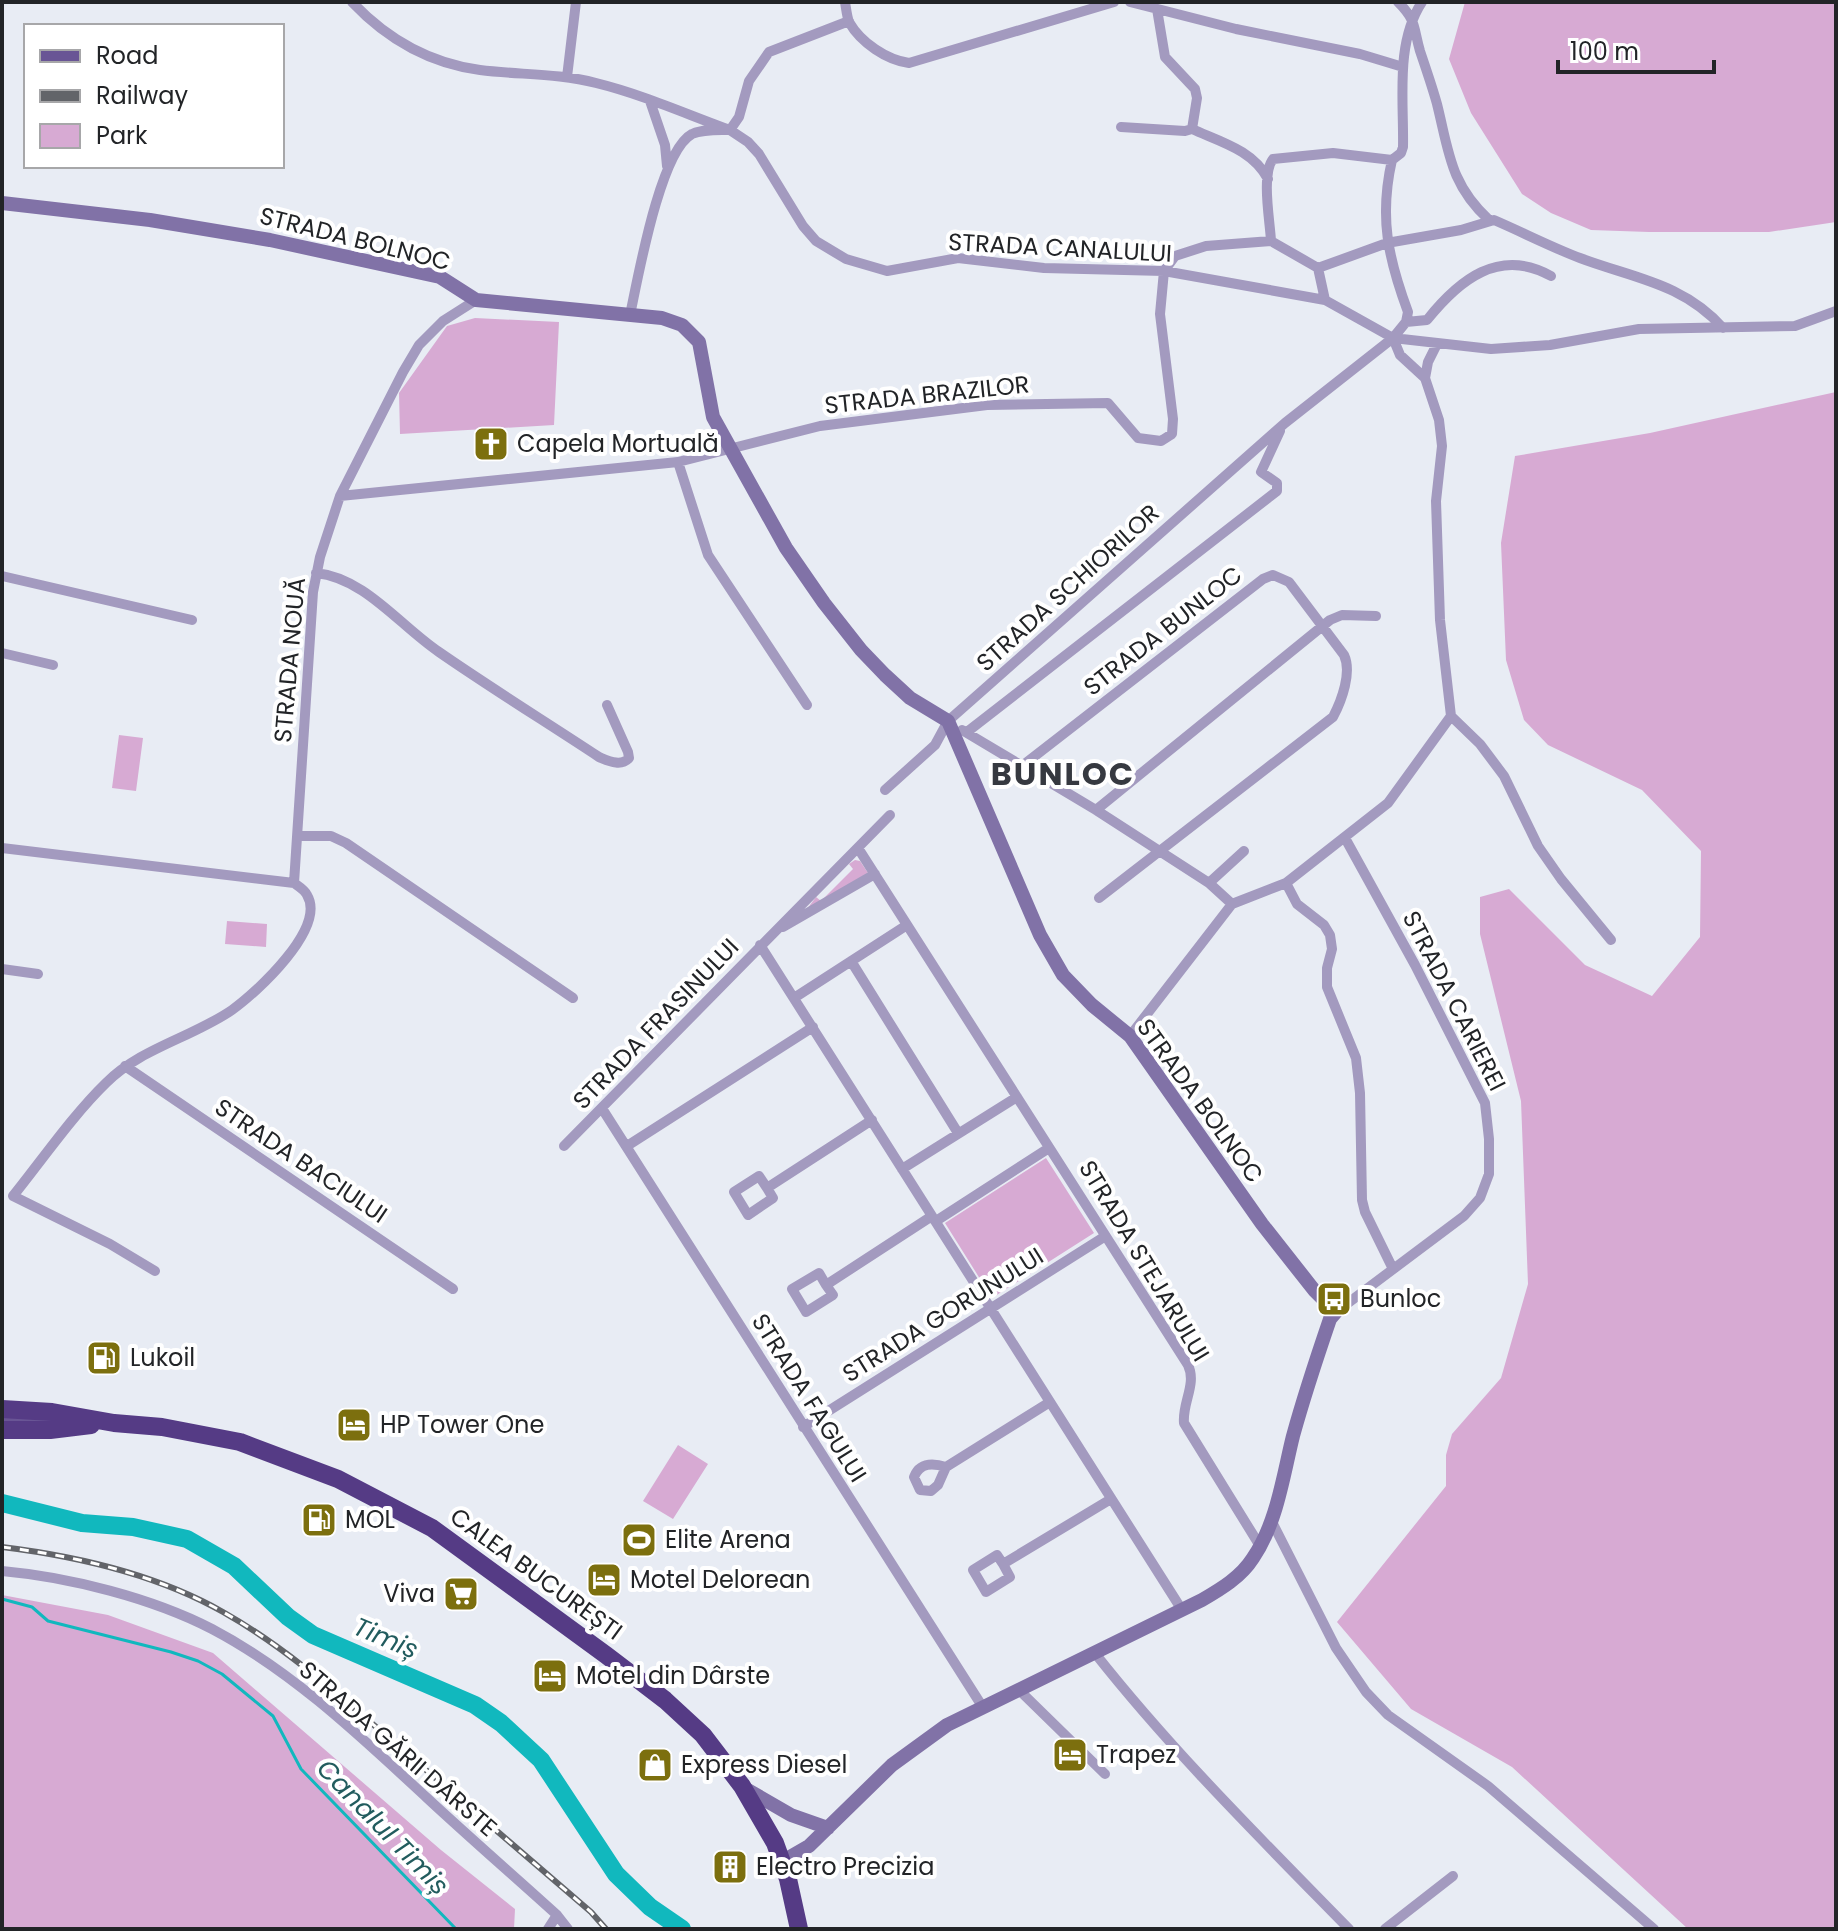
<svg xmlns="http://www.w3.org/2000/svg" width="1838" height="1931" font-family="Poppins,sans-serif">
<rect width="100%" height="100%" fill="#e8ecf4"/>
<path fill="#d7aad3" d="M1465 2H1836V222L1769 232H1649L1591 230 1551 213 1522 194 1471 113 1449 59Z
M475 318 559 322 554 425 400 434 399 393 447 326Z
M1836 392V1929H1688L1512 1767 1411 1709 1337 1622 1446 1486V1455L1452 1434 1501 1378 1528 1284 1521 1101 1480 934V897L1509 889 1585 965 1652 996 1700 937 1701 851 1642 790 1548 745 1524 720 1506 660 1501 543 1515 456 1650 433Z
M119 735 143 738 136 791 112 788Z
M855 860 860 861 868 873 807 909 816 897 821 901 853 869 849 864Z
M227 921 267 924 266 947 225 944Z
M1046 1158 1094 1233 992 1298 945 1223Z
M678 1445 708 1464 673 1519 643 1501Z
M2 1595 108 1615 213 1653 441 1850 515 1909 514 1929H2Z"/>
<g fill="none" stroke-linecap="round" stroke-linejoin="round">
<path stroke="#11b8be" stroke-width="3" d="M2 1599 32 1607 48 1621 171 1652 198 1661 222 1674 273 1716 301 1769 456 1929"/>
<path stroke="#11b8be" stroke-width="18" d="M2 1503 82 1523 133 1527 187 1539 234 1566 288 1617 313 1635 475 1705 501 1723 541 1760 616 1874 650 1907 682 1929"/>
<path stroke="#a39abf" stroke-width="10" d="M352 2C387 39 428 63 480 70 519 75 558 73 596 83 641 94 686 114 730 130L748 142 759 154 803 226 816 241 846 259 887 271 958 258 1044 268 1164 271 1325 300 1393 338 1491 349 1550 345 1639 329 1795 326 1836 311
M845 2C846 8 847 17 849 22 861 43 887 60 909 63L1114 2
M1130 2 1236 29 1360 54 1403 67
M1398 2C1417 21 1413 27 1420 51 1426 69 1432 86 1437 104 1449 152 1450 184 1489 220
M1157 9 1165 57 1195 89 1197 98 1192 129C1221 142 1253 150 1268 179
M567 77 576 2
M650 101 665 145 667 166
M1121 127 1185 131 1192 129
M1271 241C1270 221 1261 174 1273 159L1333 153 1392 160
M1318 268 1387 243 1461 230 1494 220C1522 232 1551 247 1580 258 1633 278 1683 283 1723 328
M630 315C638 278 660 151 692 134 704 129 718 130 730 130L739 117 749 81 769 52 849 21
M1406 322 1427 320C1459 280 1499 247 1551 276
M1425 378 1428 362 1437 344
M678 462 708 555 807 705
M340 496 678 462 820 426 987 405 1108 403 1138 438 1161 441 1172 434 1173 419 1160 314 1164 271 1175 256 1206 246 1271 241 1318 268 1325 300
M316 573C365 578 399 625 439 652 491 688 546 722 599 757 609 761 621 767 629 758L628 752 607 705
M2 576 192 620
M2 653 53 665
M1451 716 1480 744 1504 776 1538 846 1561 879 1611 940
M962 730 1096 810 1209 883 1232 904
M967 732 1277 491V483L1261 472 1280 431
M1022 766 1263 579 1273 575 1289 582 1344 655C1352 672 1342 700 1333 717L1099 898
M885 790 935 745 948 721 1285 423 1393 338 1406 322 1408 312C1388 258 1379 217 1392 160L1401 153 1403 147C1404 100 1395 43 1422 2
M1096 810 1330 620 1342 615 1376 616
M297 836H331L346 843 573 998
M2 848 294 883C298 886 305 890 307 895 327 928 256 993 232 1010 191 1038 141 1048 106 1083 73 1115 42 1160 13 1196L110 1244 155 1271
M858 848 1188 1365C1197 1384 1182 1403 1184 1423L1260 1546
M294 883 313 592 320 557 340 496 403 372 419 345 443 321 476 300
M1209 883 1244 851
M1286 883 1297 904 1324 925 1330 935 1332 949 1327 968V987L1356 1058 1360 1093 1362 1200 1365 1212 1393 1269
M1232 904 1286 883 1388 803 1451 716 1440 620 1436 501 1442 446 1439 420 1425 378 1400 355 1393 338
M783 927 875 874
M760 945 1182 1610
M851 961 958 1133
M2 969 38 974
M794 998 907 925
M1130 1036 1232 904
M125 1066 453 1289
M603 1110 982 1706
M564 1146 890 815
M627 1146 813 1027
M902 1169 1017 1097
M767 1188 773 1198 748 1215 734 1192 759 1176 767 1188 872 1120
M936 1221 1049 1148
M826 1285 833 1295 806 1312 792 1289 819 1273 826 1285 932 1216
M1336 1312 1464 1216 1480 1198 1489 1174V1139L1485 1103 1415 965 1345 838
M803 1427 1104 1237
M946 1467 938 1485 931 1491 920 1490 914 1477C920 1462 933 1463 946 1467L1050 1402
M1271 1520 1336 1648 1366 1692 1388 1715 1488 1786 1654 1929
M1003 1564 1010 1577 986 1592 973 1570 997 1555 1003 1564 1111 1499
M2 1571C69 1577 152 1598 212 1629 292 1671 360 1736 426 1797 469 1837 514 1876 557 1915L568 1929
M1094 1652C1172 1751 1261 1839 1349 1929
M1018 1689 1105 1774
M548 1929 557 1915
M1385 1929 1453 1876"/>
<path stroke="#8172a7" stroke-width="14" d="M2 203 150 220 270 240 440 277 476 300 662 318 682 325 699 342 713 417 786 548 824 603 861 650 885 675 910 698 948 721 1040 935 1063 975 1092 1005 1130 1036 1262 1224 1314 1290 1336 1312 1330 1319C1317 1357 1304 1396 1293 1436 1283 1476 1277 1523 1253 1558 1241 1577 1221 1589 1202 1600L947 1725 892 1765 809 1846 783 1861
M746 1789 791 1815 828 1828"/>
<path stroke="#695595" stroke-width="16" d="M2 1419 60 1421"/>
<path stroke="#553b85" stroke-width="18" d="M2 1409 52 1412 114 1423 162 1427 240 1442 338 1479 432 1528 606 1655 665 1700 703 1735 742 1786 775 1843 788 1879 799 1929
M2 1430H50L91 1425"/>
<defs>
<path id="rail" d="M2 1547C76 1556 158 1575 223 1612 287 1648 342 1698 397 1745 462 1801 527 1857 591 1912L606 1929"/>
</defs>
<use href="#rail" stroke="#626469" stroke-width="6"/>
<use href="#rail" stroke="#fff" stroke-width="3" stroke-dasharray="9" stroke-linecap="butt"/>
</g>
<defs>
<symbol id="church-square" viewBox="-11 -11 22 22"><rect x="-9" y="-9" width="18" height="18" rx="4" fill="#7c6f0e" stroke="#fff"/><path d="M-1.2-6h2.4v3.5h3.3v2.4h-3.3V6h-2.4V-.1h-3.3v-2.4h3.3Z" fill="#fff"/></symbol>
<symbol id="bus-square" viewBox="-11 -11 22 22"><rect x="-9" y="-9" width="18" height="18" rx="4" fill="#7c6f0e" stroke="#fff"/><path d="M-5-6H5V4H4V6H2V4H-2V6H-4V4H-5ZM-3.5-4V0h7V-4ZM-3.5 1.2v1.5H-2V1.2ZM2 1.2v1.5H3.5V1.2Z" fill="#fff"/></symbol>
<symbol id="fuel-square" viewBox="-11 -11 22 22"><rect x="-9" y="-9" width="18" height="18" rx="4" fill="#7c6f0e" stroke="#fff"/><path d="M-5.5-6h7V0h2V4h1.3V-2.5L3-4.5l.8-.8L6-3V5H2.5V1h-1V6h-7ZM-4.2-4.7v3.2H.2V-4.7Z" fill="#fff"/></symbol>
<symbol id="hotel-square" viewBox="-11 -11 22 22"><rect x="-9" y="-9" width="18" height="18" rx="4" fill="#7c6f0e" stroke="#fff"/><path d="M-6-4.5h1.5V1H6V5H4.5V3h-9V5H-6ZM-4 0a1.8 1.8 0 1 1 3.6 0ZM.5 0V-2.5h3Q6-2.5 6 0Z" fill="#fff"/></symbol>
<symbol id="stadium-square" viewBox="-11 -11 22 22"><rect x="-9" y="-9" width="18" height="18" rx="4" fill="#7c6f0e" stroke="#fff"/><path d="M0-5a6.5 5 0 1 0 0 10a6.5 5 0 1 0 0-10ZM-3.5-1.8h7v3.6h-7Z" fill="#fff"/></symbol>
<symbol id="supermarket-square" viewBox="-11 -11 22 22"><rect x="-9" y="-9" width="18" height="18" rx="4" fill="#7c6f0e" stroke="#fff"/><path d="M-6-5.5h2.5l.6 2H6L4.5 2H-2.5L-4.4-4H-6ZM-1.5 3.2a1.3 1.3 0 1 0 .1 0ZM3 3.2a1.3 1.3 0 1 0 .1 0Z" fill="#fff"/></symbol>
<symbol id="shop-square" viewBox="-11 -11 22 22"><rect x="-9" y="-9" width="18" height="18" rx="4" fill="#7c6f0e" stroke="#fff"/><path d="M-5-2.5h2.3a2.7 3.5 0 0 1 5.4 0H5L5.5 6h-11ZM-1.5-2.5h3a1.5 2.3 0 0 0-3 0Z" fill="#fff"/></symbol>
<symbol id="building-square" viewBox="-11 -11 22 22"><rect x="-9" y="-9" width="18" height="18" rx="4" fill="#7c6f0e" stroke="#fff"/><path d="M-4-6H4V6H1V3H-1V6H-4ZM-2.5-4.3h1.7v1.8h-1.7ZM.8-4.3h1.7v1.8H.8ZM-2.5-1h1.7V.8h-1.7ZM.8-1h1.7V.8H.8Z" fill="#fff"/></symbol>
</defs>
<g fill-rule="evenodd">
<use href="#church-square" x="471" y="424" width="40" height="40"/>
<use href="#bus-square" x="1314" y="1279" width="40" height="40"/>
<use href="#fuel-square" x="84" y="1338" width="40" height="40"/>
<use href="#hotel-square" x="334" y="1405" width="40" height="40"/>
<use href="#fuel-square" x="299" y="1500" width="40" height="40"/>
<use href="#stadium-square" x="619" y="1520" width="40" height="40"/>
<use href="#hotel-square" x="584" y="1560" width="40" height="40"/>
<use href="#supermarket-square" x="441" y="1574" width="40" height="40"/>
<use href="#hotel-square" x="530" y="1656" width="40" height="40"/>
<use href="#hotel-square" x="1050" y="1735" width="40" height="40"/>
<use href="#shop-square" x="635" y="1745" width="40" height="40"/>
<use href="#building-square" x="710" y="1847" width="40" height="40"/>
</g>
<g text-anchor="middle" stroke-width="8" stroke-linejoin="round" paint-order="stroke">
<g font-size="24" fill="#222427" stroke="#fff">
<text transform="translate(355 239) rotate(14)" y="8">STRADA BOLNOC</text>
<text transform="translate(1060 248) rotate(3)" y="8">STRADA CANALULUI</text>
<text transform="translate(927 395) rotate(-6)" y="8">STRADA BRAZILOR</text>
<text transform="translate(1068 588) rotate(-42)" y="8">STRADA SCHIORILOR</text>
<text transform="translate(1163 631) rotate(-38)" y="8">STRADA BUNLOC</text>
<text transform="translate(290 660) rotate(-85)" y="8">STRADA NOUĂ</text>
<text transform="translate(1454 1001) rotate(63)" y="8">STRADA CARIEREI</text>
<text transform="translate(656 1024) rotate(-46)" y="8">STRADA FRASINULUI</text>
<text transform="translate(1200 1101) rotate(54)" y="8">STRADA BOLNOC</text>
<text transform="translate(301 1161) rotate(34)" y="8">STRADA BACIULUI</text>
<text transform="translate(1144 1261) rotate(59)" y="8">STRADA STEJARULUI</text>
<text transform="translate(943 1315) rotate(-32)" y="8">STRADA GORUNULUI</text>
<text transform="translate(809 1398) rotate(58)" y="8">STRADA FAGULUI</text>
<text transform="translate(536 1574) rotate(36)" y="8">CALEA BUCUREȘTI</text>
<text transform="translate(398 1749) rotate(41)" y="8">STRADA GĂRII DÂRSTE</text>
</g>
<g font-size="24" fill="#222427" stroke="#fff" text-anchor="start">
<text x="517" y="452">Capela Mortuală</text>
<text x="1360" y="1307">Bunloc</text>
<text x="130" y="1366">Lukoil</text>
<text x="380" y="1433">HP Tower One</text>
<text x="345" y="1528">MOL</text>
<text x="665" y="1548">Elite Arena</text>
<text x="630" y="1588">Motel Delorean</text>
<text x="435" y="1602" text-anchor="end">Viva</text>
<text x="576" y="1684">Motel din Dârste</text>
<text x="1096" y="1763">Trapez</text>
<text x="681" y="1773">Express Diesel</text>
<text x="756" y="1875">Electro Precizia</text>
</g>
<g font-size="26" font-style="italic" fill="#225c5e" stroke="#fff">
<text transform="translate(386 1638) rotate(23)" y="9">Timiș</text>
<text transform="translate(383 1827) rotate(46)" y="9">Canalul Timiș</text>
</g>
<g font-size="32" font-weight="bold" letter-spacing="2" fill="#363940" stroke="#fff">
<text x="1063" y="785">BUNLOC</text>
</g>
</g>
<rect width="1838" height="1931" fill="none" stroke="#222427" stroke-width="8"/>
<rect x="24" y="24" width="260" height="144" fill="#ffffff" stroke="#a7a7a9" stroke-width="2"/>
<rect x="40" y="50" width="40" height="12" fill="#695595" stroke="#a7a7a9" stroke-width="2"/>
<text x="96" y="64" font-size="24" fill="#222427">Road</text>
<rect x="40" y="90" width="40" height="12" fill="#626469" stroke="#a7a7a9" stroke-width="2"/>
<text x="96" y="104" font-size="24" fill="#222427">Railway</text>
<rect x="40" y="124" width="40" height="24" fill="#d7aad3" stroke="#a7a7a9" stroke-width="2"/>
<text x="96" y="144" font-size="24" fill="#222427">Park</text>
<path d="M1558 60v12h156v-12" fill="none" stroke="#222427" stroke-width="4"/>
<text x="1570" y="60" font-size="24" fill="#222427" stroke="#ffffff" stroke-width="6" paint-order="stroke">100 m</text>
</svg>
